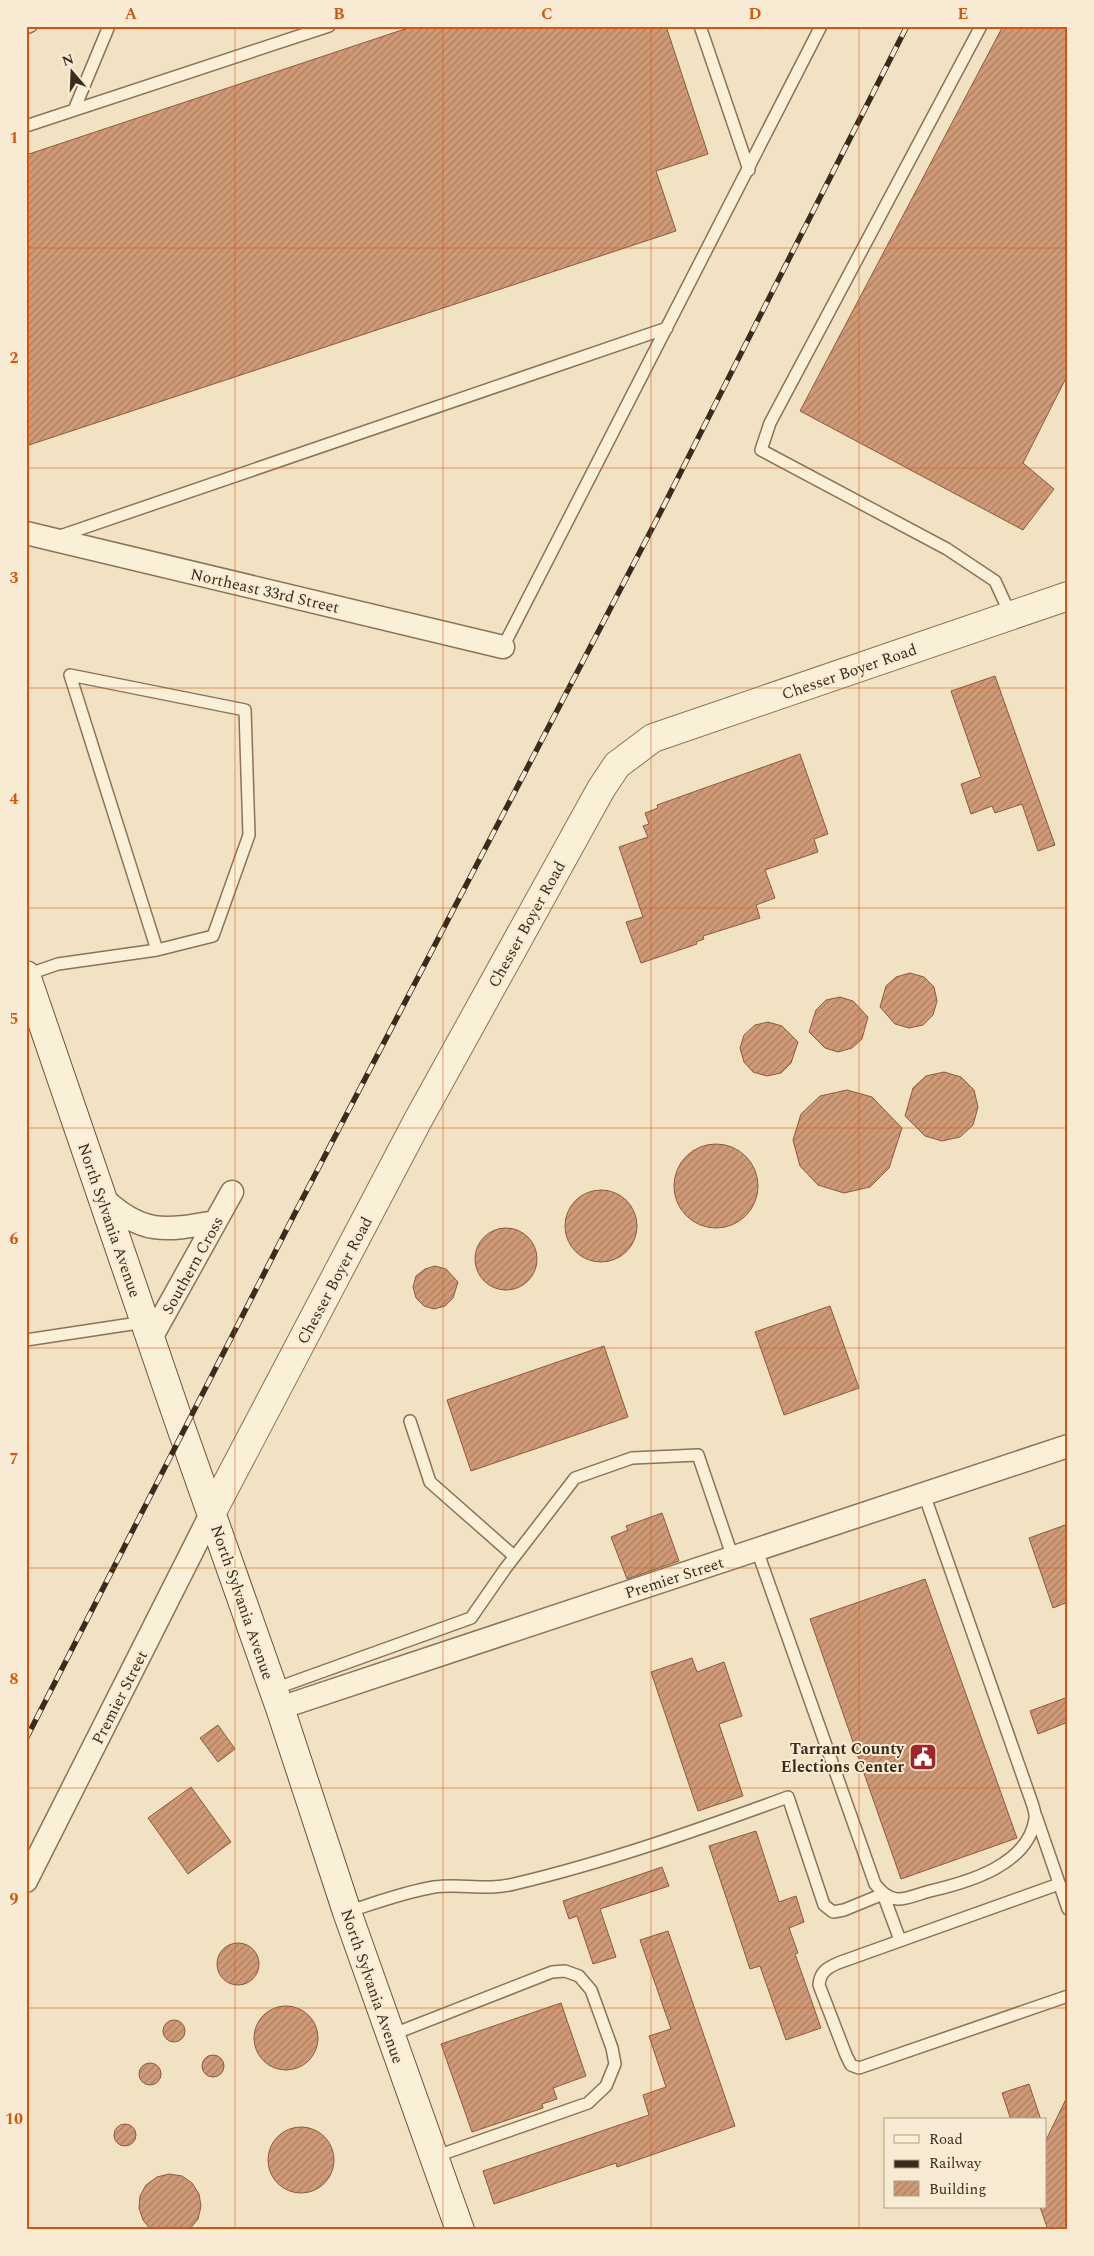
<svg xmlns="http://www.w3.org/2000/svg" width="1094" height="2256" font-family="Spectral,serif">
<defs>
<pattern id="building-hatch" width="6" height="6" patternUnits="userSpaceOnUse" patternTransform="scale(1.25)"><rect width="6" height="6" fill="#d09a77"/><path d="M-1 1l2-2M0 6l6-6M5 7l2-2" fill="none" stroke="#aa7e61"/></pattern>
</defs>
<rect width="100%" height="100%" fill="#f0e2c3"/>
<path fill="url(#building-hatch)" stroke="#8c5a3d" d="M414 26H666L708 154 656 171 676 231 26 446V155Z
M1003 26H1068V374L1023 463 1054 489 1023 530 800 411Z
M995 676 1055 845 1038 851 1022 804 995 813 992 806 971 814 961 784 981 777 951 691Z
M800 754 828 834 814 839 818 852 765 870 775 898 756 905 760 918 703 936 704 939 696 942 697 944 641 963 626 922 643 917 619 847 648 837 643 826 649 824 645 813 658 808 657 805Z
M910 973 924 977 934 987 937 1001 933 1015 923 1025 909 1028 895 1024 880 1007 886 986 896 977Z
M840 997 853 1001 868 1017 862 1039 852 1048 838 1052 825 1048 809 1032 816 1010 826 1000Z
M768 1022 782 1026 798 1042 791 1063 781 1073 767 1076 753 1072 744 1062 740 1048 744 1035 755 1025Z
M944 1072 961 1077 974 1090 978 1107 973 1125 960 1137 942 1141 925 1136 905 1116 913 1088 926 1076Z
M847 1090 872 1097 902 1128 889 1168 870 1187 844 1193 818 1185 800 1166 793 1140 801 1114 820 1096Z
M674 1186a42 42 0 1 1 84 0a42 42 0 1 1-84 0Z
M565 1226a36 36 0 1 1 72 0a36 36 0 1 1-72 0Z
M475 1259a31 31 0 1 1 62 0a31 31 0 1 1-62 0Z
M435 1266 446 1269 458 1282 453 1298 445 1306 434 1309 424 1306 416 1298 413 1287 416 1276 425 1269Z
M830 1306 859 1388 784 1415 755 1332Z
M604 1346 628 1417 471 1471 447 1400Z
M662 1513 679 1561 627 1579 611 1537 628 1530 626 1526Z
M1068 1524V1602L1053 1608 1029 1538Z
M925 1579 1017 1838 901 1879 810 1619Z
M692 1658 697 1672 724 1662 742 1716 719 1724 743 1796 698 1811 651 1672Z
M1068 1697V1722L1038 1734 1030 1711Z
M218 1725 235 1749 218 1762 200 1738Z
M191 1787 231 1842 188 1874 148 1818Z
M756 1831 779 1902 796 1896 804 1922 789 1928 798 1953 795 1954 821 2028 786 2040 760 1966 750 1969 709 1846Z
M662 1867 669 1886 600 1909 616 1957 593 1964 577 1916 569 1919 563 1901Z
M668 1931 735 2126 617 2167 616 2163 494 2204 483 2171 649 2115 643 2095 666 2087 649 2036 671 2029 640 1940Z
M217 1964a21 21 0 1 1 42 0a21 21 0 1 1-42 0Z
M561 2003 586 2076 553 2088 557 2099 542 2104 543 2108 472 2132 441 2044Z
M254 2038a32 32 0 1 1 64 0a32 32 0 1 1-64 0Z
M163 2031a11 11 0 1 1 22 0a11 11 0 1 1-22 0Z
M202 2066a11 11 0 1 1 22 0a11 11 0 1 1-22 0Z
M139 2074a11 11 0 1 1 22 0a11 11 0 1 1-22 0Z
M1029 2084 1041 2120H1011L1002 2093Z
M1068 2095V2230H1048L1040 2207H1045V2142Z
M114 2135a11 11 0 1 1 22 0a11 11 0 1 1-22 0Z
M268 2160a33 33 0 1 1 66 0a33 33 0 1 1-66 0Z
M169 2174 182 2176 192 2183 199 2194 201 2206 198 2219 189 2230H151L143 2220 139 2208 140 2196 146 2185 157 2177Z"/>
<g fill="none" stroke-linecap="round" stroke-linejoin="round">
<defs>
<path id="service" d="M700 26 749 170
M981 26 770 423 761 450 947 549 995 581 1011 616
M26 28 31 26
M74 110 109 26
M26 126 329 26
M57 537 667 328
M503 647 821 26
M26 975 58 964 157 950 70 675 245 710 249 835 213 936 157 950
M26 1340 145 1322
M410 1421 430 1482 514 1556
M757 1550 875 1884C881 1891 887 1898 897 1899 906 1900 921 1893 930 1891 969 1882 1028 1865 1035 1819 1036 1813 1033 1806 1031 1800L924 1494
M274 1689 471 1618 505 1569 575 1478 632 1458 698 1455 733 1558
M1036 1816 1068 1909
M1059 1884 838 1963C827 1968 820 1972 819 1985L846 2055 851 2065 859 2068 1068 1996
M347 1912C375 1903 404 1892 434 1887 460 1883 487 1891 514 1884 607 1862 698 1830 788 1797L824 1905 833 1912 844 1910 883 1894 900 1940
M391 2035 552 1972 565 1971 579 1976 591 1990 612 2048 615 2064 606 2086 588 2103 434 2157"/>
<path id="minor" d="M26 533 503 647
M102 1197C141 1235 165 1231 215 1222
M151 1338 232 1192
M280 1708 1068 1446
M26 1881 212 1512"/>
<path id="tertiary" d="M212 1512 418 1120 601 789 617 765 653 738 1068 596"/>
<path id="secondary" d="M26 975 177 1416 280 1708 347 1912 460 2230"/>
</defs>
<use href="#service" stroke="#8c7258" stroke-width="14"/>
<use href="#minor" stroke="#8c7258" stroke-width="25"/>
<use href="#tertiary" stroke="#8c7258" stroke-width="30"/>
<use href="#secondary" stroke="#6d533c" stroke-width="30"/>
<use href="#service" stroke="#faefd7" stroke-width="11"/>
<use href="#minor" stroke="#faefd7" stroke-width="22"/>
<use href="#tertiary" stroke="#faefd7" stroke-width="28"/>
<use href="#secondary" stroke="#faefd7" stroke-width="28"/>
<defs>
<path id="rail" d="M26 1739 294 1215 656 521 907 26"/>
</defs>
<use href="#rail" stroke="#3b2b1d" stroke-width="5.5"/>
<use href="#rail" stroke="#f7ecd3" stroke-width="4" stroke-dasharray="11" stroke-linecap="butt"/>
</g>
<path fill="none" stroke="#d7540e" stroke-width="1" stroke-opacity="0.55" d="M235 26V2230M443 26V2230M651 26V2230M859 26V2230M26 248H1068M26 468H1068M26 688H1068M26 908H1068M26 1128H1068M26 1348H1068M26 1568H1068M26 1788H1068M26 2008H1068"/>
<defs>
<symbol id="civic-square" viewBox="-11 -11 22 22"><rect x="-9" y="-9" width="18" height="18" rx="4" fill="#9e2529" stroke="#f7ecd3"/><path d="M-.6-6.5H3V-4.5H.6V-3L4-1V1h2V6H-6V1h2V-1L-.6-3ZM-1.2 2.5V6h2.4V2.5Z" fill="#fff"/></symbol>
</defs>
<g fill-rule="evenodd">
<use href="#civic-square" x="907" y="1741" width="32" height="32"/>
</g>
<g text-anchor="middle" stroke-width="4" stroke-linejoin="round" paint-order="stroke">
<g font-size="16" fill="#3b2b1d" stroke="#f7ecd3">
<text transform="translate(265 590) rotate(13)" y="6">Northeast 33rd Street</text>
<text transform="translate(849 671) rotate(-19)" y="6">Chesser Boyer Road</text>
<text transform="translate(526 924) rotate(-61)" y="6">Chesser Boyer Road</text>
<text transform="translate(110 1220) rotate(71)" y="6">North Sylvania Avenue</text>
<text transform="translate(192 1265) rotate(-61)" y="6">Southern Cross</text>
<text transform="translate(334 1280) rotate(-62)" y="6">Chesser Boyer Road</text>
<text transform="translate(674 1577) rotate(-18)" y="6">Premier Street</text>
<text transform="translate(243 1602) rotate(71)" y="6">North Sylvania Avenue</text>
<text transform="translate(119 1697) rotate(-63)" y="6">Premier Street</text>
<text transform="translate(373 1986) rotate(71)" y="6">North Sylvania Avenue</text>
</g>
<g font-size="16" font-weight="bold" fill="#3b2b1d" stroke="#f7ecd3" text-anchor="end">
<text x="904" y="1754">Tarrant County<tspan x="904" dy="18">Elections Center</tspan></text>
</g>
</g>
<rect width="1094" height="2256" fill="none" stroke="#f7ecd3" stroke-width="55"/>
<rect x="884" y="2118" width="162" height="90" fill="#f7ecd3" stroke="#ac9f8a"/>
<rect x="894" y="2135" width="25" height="8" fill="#faefd7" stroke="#ac9f8a"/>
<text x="929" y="2144" font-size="15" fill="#3b2b1d">Road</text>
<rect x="894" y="2160" width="25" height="8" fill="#3b2b1d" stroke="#ac9f8a"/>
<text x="929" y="2168" font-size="15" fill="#3b2b1d">Railway</text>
<rect x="894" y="2181" width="25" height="15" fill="url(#building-hatch)" stroke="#ac9f8a"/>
<text x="929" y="2194" font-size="15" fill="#3b2b1d">Building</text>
<g transform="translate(72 72) rotate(341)" stroke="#f7ecd3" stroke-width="4" paint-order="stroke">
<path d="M0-4L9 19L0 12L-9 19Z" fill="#3b2b1d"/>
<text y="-8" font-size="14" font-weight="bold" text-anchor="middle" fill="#3b2b1d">N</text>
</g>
<rect x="28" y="28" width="1038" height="2200" fill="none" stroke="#d7540e" stroke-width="2"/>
<g font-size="16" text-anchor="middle" font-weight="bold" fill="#d7540e">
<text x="131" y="19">A</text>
<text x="339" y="19">B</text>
<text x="547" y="19">C</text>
<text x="755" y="19">D</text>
<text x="963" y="19">E</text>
<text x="14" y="143">1</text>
<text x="14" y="363">2</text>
<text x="14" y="583">3</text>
<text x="14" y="804">4</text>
<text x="14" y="1024">5</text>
<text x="14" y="1244">6</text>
<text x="14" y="1464">7</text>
<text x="14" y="1684">8</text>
<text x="14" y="1904">9</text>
<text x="14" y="2124">10</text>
</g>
</svg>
